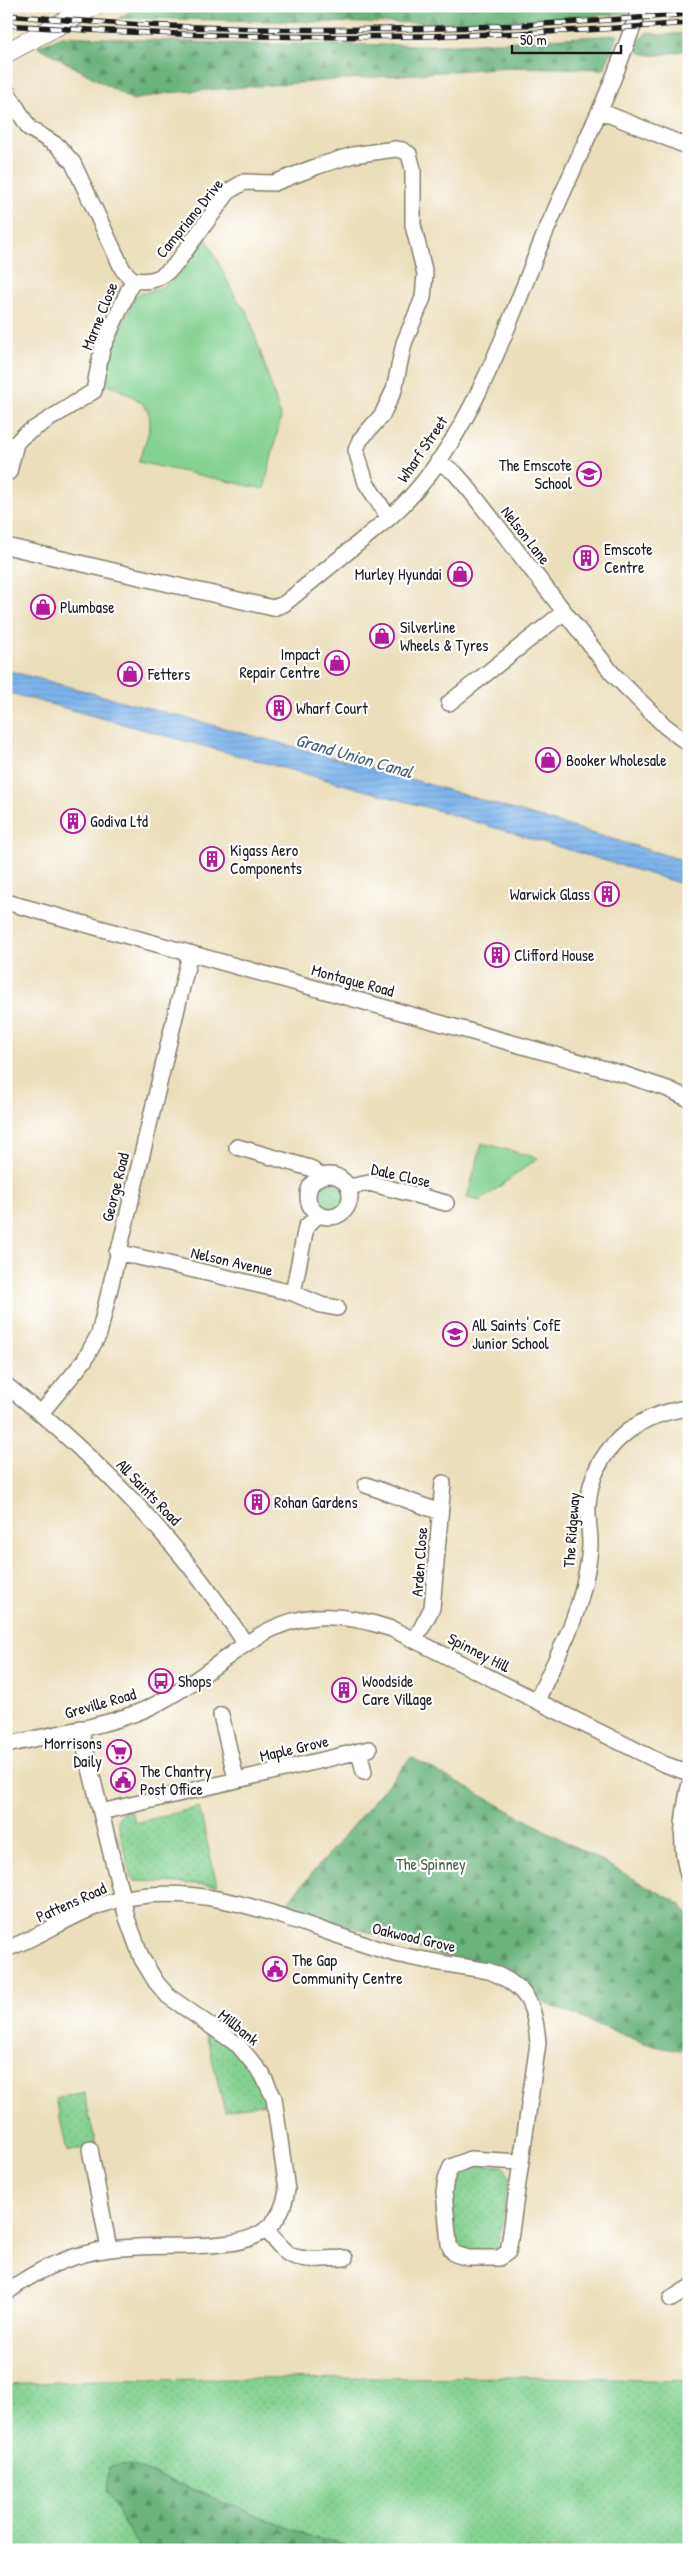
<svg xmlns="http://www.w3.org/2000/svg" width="695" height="2556" font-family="'Patrick Hand',sans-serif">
<defs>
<pattern id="grass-dots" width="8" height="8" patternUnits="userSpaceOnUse" patternTransform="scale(1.25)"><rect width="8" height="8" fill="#84d291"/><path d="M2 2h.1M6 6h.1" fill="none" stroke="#71b47c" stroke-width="1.8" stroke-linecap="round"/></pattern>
<pattern id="forest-firs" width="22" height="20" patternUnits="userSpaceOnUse" patternTransform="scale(1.25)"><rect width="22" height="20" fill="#6bb47b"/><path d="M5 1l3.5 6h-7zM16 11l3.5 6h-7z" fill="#579264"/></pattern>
<pattern id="water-rules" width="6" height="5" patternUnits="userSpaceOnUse" patternTransform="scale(1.25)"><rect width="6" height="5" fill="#7bb3eb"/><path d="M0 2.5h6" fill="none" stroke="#6a99c9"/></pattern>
</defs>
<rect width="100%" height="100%" fill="#fff"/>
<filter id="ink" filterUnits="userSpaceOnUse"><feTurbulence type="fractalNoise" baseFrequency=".02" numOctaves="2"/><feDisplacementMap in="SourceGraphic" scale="10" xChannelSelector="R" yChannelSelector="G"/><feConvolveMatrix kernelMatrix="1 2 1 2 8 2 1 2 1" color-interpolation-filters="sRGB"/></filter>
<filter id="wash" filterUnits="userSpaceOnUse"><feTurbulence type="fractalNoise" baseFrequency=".0096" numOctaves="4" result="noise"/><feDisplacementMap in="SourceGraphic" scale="20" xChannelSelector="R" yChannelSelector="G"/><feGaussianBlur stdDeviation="1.12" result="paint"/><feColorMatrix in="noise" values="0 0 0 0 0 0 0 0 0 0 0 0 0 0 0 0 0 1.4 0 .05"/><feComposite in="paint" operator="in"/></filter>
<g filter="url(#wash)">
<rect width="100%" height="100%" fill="#ebdfbb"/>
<path fill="url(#grass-dots)" stroke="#507756" d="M314 1196a15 15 0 1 1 30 0a15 15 0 1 1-30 0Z
M199 1807 217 1885 135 1881 131 1875 117 1820 121 1813 131 1810 135 1823Z
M116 1833 126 1870 122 1871 112 1834Z
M206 2034C235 2038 257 2079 268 2102L225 2112Z
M84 2092 96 2145 67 2152 56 2098Z
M459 2165 503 2166 510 2177 498 2242 494 2250 486 2253 460 2249 454 2242 450 2175Z
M530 2377 689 2381V2550H356L345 2544 306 2535 129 2464 122 2521 142 2550H6V2385L98 2380Z"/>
<path fill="url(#forest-firs)" stroke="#44684c" d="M139 6H610L632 7 629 14 491 22 366 23 119 18Z
M650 6H689V10L648 12Z
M647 32 658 35 689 33V50C671 52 650 61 635 49L636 44Z
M618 35 604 69 507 67 167 93 133 100 37 46 63 36 236 44 443 45Z
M411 1757 680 1904 689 1917V2052L644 2043 536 2000 495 1969 425 1951 285 1905Z
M129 2464 306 2535 345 2544 356 2550H142L122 2521 107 2491 109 2467Z"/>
<path fill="#84d291" stroke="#507756" d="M206 238 236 298 248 313 281 417 264 489 138 462C158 413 156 405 106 384L111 352 136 295C178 286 183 270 206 238Z
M482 1143 538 1158 480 1201 467 1198Z"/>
<path fill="url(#water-rules)" stroke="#4c6884" d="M6 670 377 769 689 862V886L426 807 6 692Z"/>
</g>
<g filter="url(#ink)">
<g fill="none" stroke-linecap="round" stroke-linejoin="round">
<defs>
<path id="minor" d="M6 90 29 128 58 146 73 163 123 270 133 280C152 283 162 278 175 265L229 191 244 182 274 183 318 166 353 155 395 149 402 150 409 154 413 169V225L425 274 423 298 404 343 394 390 382 415 360 440 356 450 366 483 389 518
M600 111 689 147
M438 461 455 473 468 488 612 673 665 726 689 744
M9 472 16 443 24 435 94 391 102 349 133 280
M6 546 273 608 284 604 389 518C463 454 504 336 539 248 558 202 579 157 599 112 615 78 627 41 641 6
M449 703 564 612
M6 902 623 1074 668 1089 689 1099
M237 1147 310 1168 320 1176
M308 1196a21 21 0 1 1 42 0a21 21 0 1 1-42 0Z
M348 1187 369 1183 446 1203
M117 1252 293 1293 321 1305 337 1308
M293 1293 306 1227 318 1215
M6 1385C99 1460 180 1542 245 1643
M41 1413 84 1361 99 1334 190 954
M366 1485 440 1512
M415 1640 432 1608 443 1483
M537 1701C552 1665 573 1630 582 1592 586 1576 590 1559 590 1543 590 1530 587 1517 588 1505 592 1449 636 1414 689 1408
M221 1715 236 1779
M6 1745C48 1735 108 1726 146 1709 242 1664 268 1586 392 1629L664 1764 689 1773
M359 1751 364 1772
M689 1787C682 1819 679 1846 689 1878
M101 1812 369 1749
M6 1949C43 1936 79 1909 117 1900 211 1877 301 1927 389 1952 421 1961 456 1965 489 1971 527 1986 535 2004 538 2043L509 2246 508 2252 499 2258H468L455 2254 451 2249 449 2244 444 2192 446 2179 451 2167 470 2159 520 2162
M90 2149 109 2249
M266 2229C273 2237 279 2247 287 2253 301 2263 329 2258 345 2258
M6 2293C37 2269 71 2254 110 2249 136 2246 163 2246 190 2246 233 2244 279 2244 287 2190L274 2098 262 2074 238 2045 168 1996 156 1982 142 1959 127 1918 80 1728
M671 2299 689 2288"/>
<path id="major" d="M6 53 94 6"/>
</defs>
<use href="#minor" stroke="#847e6c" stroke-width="18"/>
<use href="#major" stroke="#847e6c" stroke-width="21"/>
<use href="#minor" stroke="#fff" stroke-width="15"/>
<use href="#major" stroke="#fff" stroke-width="19"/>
<defs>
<path id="rail" d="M6 15C232 36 463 33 689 14
M6 25C234 41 461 41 689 23"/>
</defs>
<use href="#rail" stroke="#1c1c1c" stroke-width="5.5"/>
<use href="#rail" stroke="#fff" stroke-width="4" stroke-dasharray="11" stroke-linecap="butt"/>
</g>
</g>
<defs>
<symbol id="school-ring" viewBox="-11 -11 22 22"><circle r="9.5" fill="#fff" stroke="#b5179e" stroke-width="1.5"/><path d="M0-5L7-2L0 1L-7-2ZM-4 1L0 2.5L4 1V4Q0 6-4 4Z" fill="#b5179e"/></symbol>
<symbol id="building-ring" viewBox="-11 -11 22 22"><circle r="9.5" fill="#fff" stroke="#b5179e" stroke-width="1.5"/><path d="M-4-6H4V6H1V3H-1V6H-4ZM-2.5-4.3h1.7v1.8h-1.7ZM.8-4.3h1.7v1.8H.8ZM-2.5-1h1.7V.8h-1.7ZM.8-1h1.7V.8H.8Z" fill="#b5179e"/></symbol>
<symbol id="shop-ring" viewBox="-11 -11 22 22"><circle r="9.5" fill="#fff" stroke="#b5179e" stroke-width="1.5"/><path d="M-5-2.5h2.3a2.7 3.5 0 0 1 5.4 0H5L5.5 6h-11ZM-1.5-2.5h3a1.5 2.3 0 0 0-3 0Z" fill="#b5179e"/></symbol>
<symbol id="bus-ring" viewBox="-11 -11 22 22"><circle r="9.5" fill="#fff" stroke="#b5179e" stroke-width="1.5"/><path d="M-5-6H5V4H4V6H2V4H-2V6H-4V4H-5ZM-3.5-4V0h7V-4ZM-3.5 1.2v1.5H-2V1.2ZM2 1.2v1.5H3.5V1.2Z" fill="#b5179e"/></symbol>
<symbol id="supermarket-ring" viewBox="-11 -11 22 22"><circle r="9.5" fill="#fff" stroke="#b5179e" stroke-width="1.5"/><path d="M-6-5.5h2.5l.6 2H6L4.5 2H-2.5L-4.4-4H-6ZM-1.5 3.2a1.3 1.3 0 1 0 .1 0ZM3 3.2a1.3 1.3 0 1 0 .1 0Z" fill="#b5179e"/></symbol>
<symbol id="civic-ring" viewBox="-11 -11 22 22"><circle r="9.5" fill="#fff" stroke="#b5179e" stroke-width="1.5"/><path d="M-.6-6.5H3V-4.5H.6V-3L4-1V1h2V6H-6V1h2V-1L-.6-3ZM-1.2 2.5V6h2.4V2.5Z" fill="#b5179e"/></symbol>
</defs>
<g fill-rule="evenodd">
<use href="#school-ring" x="575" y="460" width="28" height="28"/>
<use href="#building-ring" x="572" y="544" width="28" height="28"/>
<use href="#shop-ring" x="446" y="560" width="28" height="28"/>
<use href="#shop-ring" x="29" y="593" width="28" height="28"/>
<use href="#shop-ring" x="368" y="622" width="28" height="28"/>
<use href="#shop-ring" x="323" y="649" width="28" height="28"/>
<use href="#shop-ring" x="116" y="660" width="28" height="28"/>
<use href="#building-ring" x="265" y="694" width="28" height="28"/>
<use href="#shop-ring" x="534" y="746" width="28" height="28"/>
<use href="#building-ring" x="59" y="807" width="28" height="28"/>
<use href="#building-ring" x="198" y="845" width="28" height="28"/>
<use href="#building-ring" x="593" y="880" width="28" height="28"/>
<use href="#building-ring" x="483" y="941" width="28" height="28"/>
<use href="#school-ring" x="441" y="1320" width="28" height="28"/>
<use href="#building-ring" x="243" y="1488" width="28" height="28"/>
<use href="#bus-ring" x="147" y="1667" width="28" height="28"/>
<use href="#building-ring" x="330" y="1676" width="28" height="28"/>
<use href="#supermarket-ring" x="105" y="1738" width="28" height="28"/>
<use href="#civic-ring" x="109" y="1766" width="28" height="28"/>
<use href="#civic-ring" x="261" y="1955" width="28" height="28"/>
</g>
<g text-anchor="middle" stroke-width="4.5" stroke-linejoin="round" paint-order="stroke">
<g font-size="16" fill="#1c1c1c" stroke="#fff">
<text transform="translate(189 218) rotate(-51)" y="6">Campriano Drive</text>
<text transform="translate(99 316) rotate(-68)" y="6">Marne Close</text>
<text transform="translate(422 449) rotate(-56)" y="6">Wharf Street</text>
<text transform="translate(526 535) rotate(52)" y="6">Nelson Lane</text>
<text transform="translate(353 980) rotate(15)" y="6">Montague Road</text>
<text transform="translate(401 1175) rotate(13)" y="6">Dale Close</text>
<text transform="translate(115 1187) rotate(-76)" y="6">George Road</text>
<text transform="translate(232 1261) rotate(13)" y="6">Nelson Avenue</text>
<text transform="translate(149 1492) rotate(46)" y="6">All Saints Road</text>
<text transform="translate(571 1530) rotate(-86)" y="6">The Ridgeway</text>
<text transform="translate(419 1562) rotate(-86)" y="6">Arden Close</text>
<text transform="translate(479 1652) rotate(27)" y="6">Spinney Hill</text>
<text transform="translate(100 1703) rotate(-16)" y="6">Greville Road</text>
<text transform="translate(294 1748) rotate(-13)" y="6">Maple Grove</text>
<text transform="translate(71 1902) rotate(-24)" y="6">Pattens Road</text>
<text transform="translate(414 1937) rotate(13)" y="6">Oakwood Grove</text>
<text transform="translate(239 2027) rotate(39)" y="6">Millbank</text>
</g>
<g font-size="16" fill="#1c1c1c" stroke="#fff" text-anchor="start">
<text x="572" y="471" text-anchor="end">The Emscote<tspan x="572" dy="18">School</tspan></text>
<text x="604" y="555">Emscote<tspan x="604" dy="18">Centre</tspan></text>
<text x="442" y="580" text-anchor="end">Murley Hyundai</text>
<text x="60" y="613">Plumbase</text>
<text x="400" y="633">Silverline<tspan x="400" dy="18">Wheels &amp; Tyres</tspan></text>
<text x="320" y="660" text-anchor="end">Impact<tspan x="320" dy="18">Repair Centre</tspan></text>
<text x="148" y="680">Fetters</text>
<text x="296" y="714">Wharf Court</text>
<text x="566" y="766">Booker Wholesale</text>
<text x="90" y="827">Godiva Ltd</text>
<text x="230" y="856">Kigass Aero<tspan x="230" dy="18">Components</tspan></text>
<text x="590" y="900" text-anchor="end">Warwick Glass</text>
<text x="514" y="961">Clifford House</text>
<text x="472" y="1331">All Saints' CofE<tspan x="472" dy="18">Junior School</tspan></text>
<text x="274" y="1508">Rohan Gardens</text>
<text x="178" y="1687">Shops</text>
<text x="362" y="1687">Woodside<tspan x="362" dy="18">Care Village</tspan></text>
<text x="102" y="1749" text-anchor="end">Morrisons<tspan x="102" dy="18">Daily</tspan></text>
<text x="140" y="1777">The Chantry<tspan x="140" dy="18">Post Office</tspan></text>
<text x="292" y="1966">The Gap<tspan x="292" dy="18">Community Centre</tspan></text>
</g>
<g font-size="16" fill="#46654b" stroke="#fff">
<text x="431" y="1870">The Spinney</text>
</g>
<g font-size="18" font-style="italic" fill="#476079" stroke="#fff">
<text transform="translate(354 756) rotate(16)" y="6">Grand Union Canal</text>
</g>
</g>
<rect width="695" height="2556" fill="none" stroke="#fff" stroke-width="25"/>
<path d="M512 45v8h109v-8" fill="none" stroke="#1c1c1c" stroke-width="2.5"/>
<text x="520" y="45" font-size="15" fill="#1c1c1c" stroke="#ffffff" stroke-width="4" paint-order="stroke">50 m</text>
</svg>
